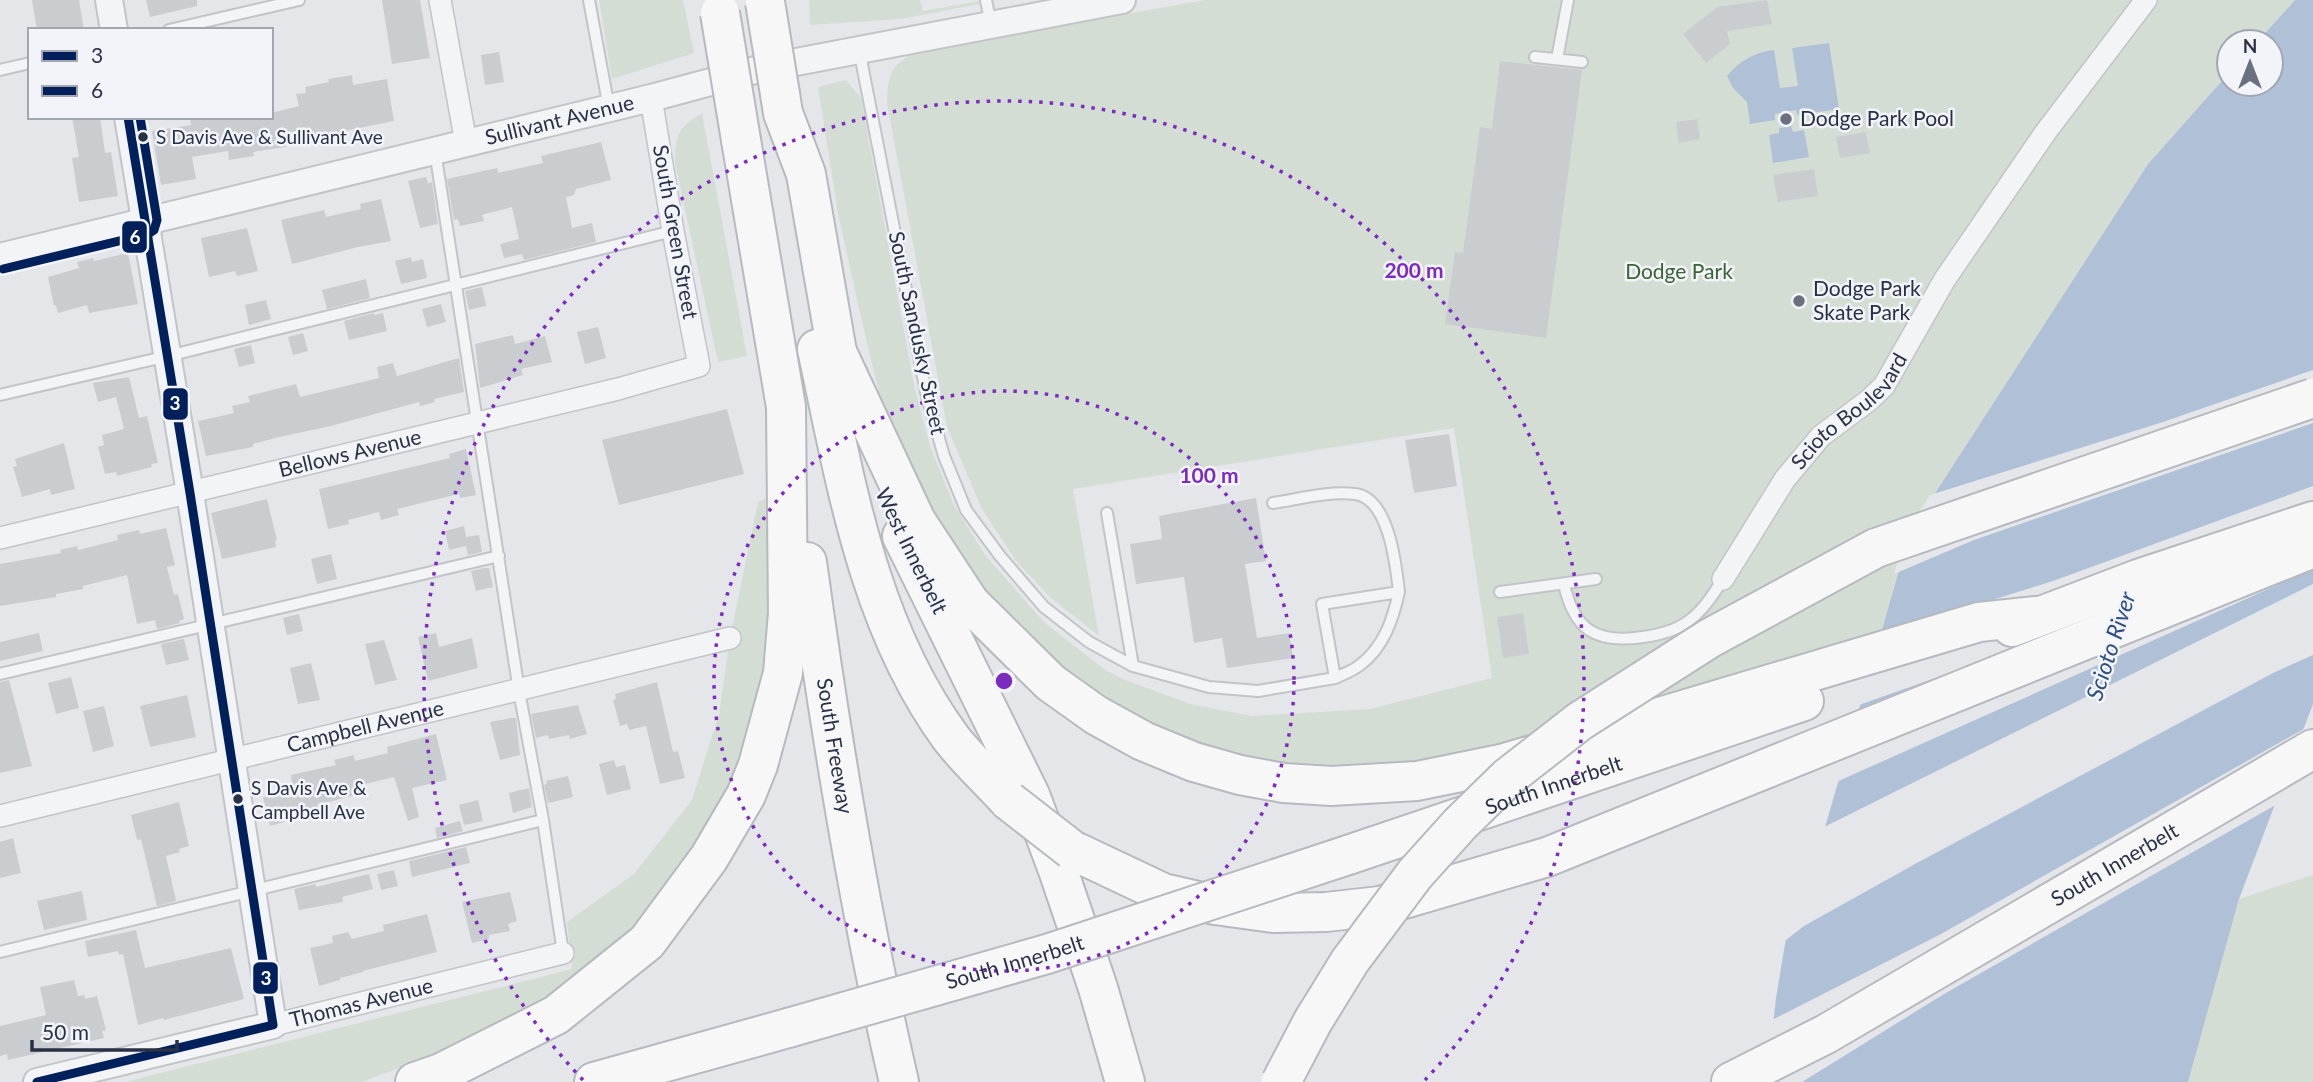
<svg xmlns="http://www.w3.org/2000/svg" width="2313" height="1082" font-family="Lato,sans-serif">
<rect width="100%" height="100%" fill="#e4e6ea"/>
<path fill="#d4ddd4" d="M599 0H683L694 53 612 79Z
M809 0H920L923 11 979 1V4L901 19 810 25Z
M1205 0H2295L2257 42H2229V73L2148 164 1910 532 1880 635 1503 747 1377 771 1305 767 1230 755 1182 739 1124 714 1074 681 1017 629 973 578 931 514 900 455 880 397 859 309 838 213 818 87 846 80 861 98 915 390 931 449 954 505 985 555 1044 622 1105 670 1123 679 1190 704 1252 716 1370 709 1492 678 1454 428 1073 489 1099 636 1051 598 1016 561 982 509 947 427 887 103C888 74 890 68 914 52Z
M702 113 747 356 718 362 675 163C676 133 677 129 702 113Z
M771 496 777 552 763 691 739 770 659 906 602 963 534 1011 462 1045 361 1082H125L572 969 567 922 634 874 692 800 719 714 730 638 758 502Z
M2313 875V1082H2188L2239 899Z"/>
<path fill="#b0c1d7" d="M2295 0H2313V704L2239 899 2188 1082H1767L1776 998 1786 938 1826 824 1910 532 2148 164 2229 73V84H2271V42H2257Z
M1829 43 1839 109 1797 115 1796 110 1775 114V120L1750 124 1747 102 1733 88 1727 76C1739 61 1755 52 1774 50L1780 88 1798 86 1792 48Z
M1791 126 1793 132 1804 130 1809 157 1773 163 1769 135 1779 133V128Z"/>
<path fill="#e4e6ea" d="M2313 370V423L1974 540 1894 574 1907 531 1930 495 2160 423Z
M2313 486V569L1834 783 1853 719 2052 637 1856 706 1876 636 2053 581Z
M2313 584V655L2275 672 1915 864 1804 926 1782 943 1820 829Z
M2309 726 2279 803 1944 994 1802 1082H1764L1770 1021 1941 934Z"/>
<path fill="#cacdd0" d="M32 0H79L84 30H37Z
M146 0H197V6L150 17Z
M382 0H420L430 58 392 64Z
M1767 0 1772 24 1727 31 1730 44 1706 63 1683 34 1717 7Z
M499 52 504 82 485 85 481 55Z
M1500 61 1582 70 1546 338 1445 324 1455 252 1463 253 1480 127 1492 129Z
M352 75 353 85 387 79 394 121 285 143 286 147 253 152 254 156 229 160 228 151 192 157 196 179 161 185 152 131 191 125 190 117H271V113L299 106 296 94 306 93 305 87 329 82 328 79Z
M72 117H100L105 153 111 152 118 196 79 202 72 158 79 157Z
M1697 119 1700 139 1679 143 1676 122Z
M1866 132 1870 153 1840 158 1836 137Z
M601 142 611 180 576 189 574 195 566 197 572 228 592 223 596 242 524 260 522 254 504 258 500 244 519 239 512 207 482 215 484 221 460 226 458 219 454 220 447 179 497 168 498 173 543 163 541 156Z
M1814 169 1818 196 1778 202 1773 175Z
M426 177 428 183 432 182 438 224 420 228 408 181Z
M381 199 391 241 358 247 292 264 281 220 324 210 326 217 361 209 360 204Z
M247 228 258 271 237 276 235 271 209 277 201 238Z
M128 253 138 304 89 313 87 305 58 313 56 305 54 306 48 277 79 268 77 262 93 258 94 261Z
M411 257 412 262 423 259 427 278 401 284 395 261Z
M366 279 370 298 327 309 322 290Z
M482 287 486 306 469 310 465 291Z
M266 300 271 319 249 325 245 305Z
M441 304 446 322 427 327 422 309Z
M374 313V315L383 313 387 331 349 340 344 321Z
M598 327 606 358 585 364 577 332Z
M303 333 308 351 293 355 288 337Z
M513 335 515 344 545 336 552 362 521 369 523 375 480 388 475 344Z
M251 345 255 363 239 367 234 349Z
M459 358 464 392 434 399 435 402 420 406 419 402 331 426 275 438 253 444V447L206 456 198 421 234 413 232 406 250 402 248 396 296 384 300 397 379 378 377 367 393 363 397 376Z
M129 377 139 418 147 416 158 463 151 464 152 467 117 476 116 472 105 474 98 447 104 445 102 435 124 429 116 397 98 402 93 383Z
M727 409 744 474 619 505 602 440Z
M1449 434 1457 486 1414 493 1405 440Z
M64 443 75 489 51 495 50 489 22 497 13 467 17 466 15 459Z
M466 449 476 495 460 498 459 494 397 509 399 515 381 520 379 512 348 520 349 524 328 529 319 489 450 458 449 454Z
M1256 498 1266 561 1245 564 1257 638 1289 633 1293 658 1227 668 1222 638 1194 643 1184 577 1136 584 1130 544 1162 539 1159 516Z
M267 499 277 540 275 541 276 547 222 559 211 513Z
M464 526 466 537 479 535 482 552 468 555 466 546 449 550 445 531Z
M166 528 175 565 167 567 174 595 178 594 184 619 179 621 180 623 157 629 155 620 137 624 127 575 83 586V589L56 594V597L0 606V564L61 553 60 550 77 546 78 550 118 540 117 535 139 530 140 534Z
M331 554 337 579 317 584 311 559Z
M484 568H489L493 587 476 591 471 571Z
M1523 613 1529 654 1503 658 1497 617Z
M299 614 303 631 287 635 283 618Z
M39 633 43 651 0 661V642Z
M436 633 439 647 472 638 478 668 428 681 418 637Z
M184 639 189 660 166 665 161 644Z
M384 640 397 680 375 685 365 644Z
M311 663 320 700 298 704 290 668Z
M71 677 79 708 56 714 48 683Z
M9 680 32 766 0 773V682Z
M657 682 673 752 678 751 685 778 660 784 646 726 629 730 627 724 620 726 613 700 616 699 615 694Z
M187 695 196 737 150 747 140 706Z
M578 705 587 734 570 739 569 735 549 739 548 735 536 738 531 714Z
M104 706 114 746 93 752 83 711Z
M511 718H516L520 755 500 760 490 722Z
M436 734 447 780 412 788 419 817 408 821 394 777 361 785 363 793 317 805 319 812 270 826 263 797 293 790 291 775 336 765 334 760 354 755 355 761 388 753 387 747Z
M614 760 616 767 625 765 631 789 607 795 599 764Z
M568 776 573 797 548 803 544 785 547 784 546 781Z
M529 788 532 807 513 813 509 793Z
M478 800 483 821 464 825 459 805Z
M179 802 189 846 179 849 180 852 166 856 176 901 157 906 141 839 137 840 131 815Z
M460 821 463 831 437 838 435 828Z
M13 838 21 873 0 878V842Z
M466 847 470 863 412 877 409 861Z
M394 870 398 886 381 890 377 874Z
M369 874 373 889 342 897 343 902 299 910 294 889 315 884 316 887Z
M82 891 87 920 44 930 37 901Z
M510 892 517 921 508 924 510 931 489 935V939L472 943 462 902Z
M427 914 437 952 363 971V972L340 978V980L319 986 310 948 333 943 332 936 348 932 352 939 384 931 383 925Z
M136 930 145 968 231 948 244 999 164 1020 163 1018 138 1025 123 954 119 955 118 951 88 957 85 941Z
M74 980 78 996 84 995 85 999 97 996 106 1030 102 1031 104 1038 8 1060 7 1054 0 1056V1026L46 1015 40 987Z"/>
<g fill="none" stroke-linecap="round" stroke-linejoin="round">
<defs>
<path id="service" d="M589 0 609 108
M986 0 991 25
M169 30 299 0
M859 49 927 397 944 456 966 510 1000 556 1044 607 1089 642 1133 666
M1535 57 1582 62
M1557 59 1568 0
M0 70 30 63
M435 151 519 691 543 820 563 953
M0 395 168 356 673 231
M1107 513 1133 666 1209 687 1258 691 1335 678 1322 604 1399 592C1396 565 1389 498 1355 494 1328 491 1299 499 1273 503
M1564 584C1574 630 1596 644 1643 637 1657 635 1672 632 1684 624 1701 614 1713 595 1723 579
M1500 592 1596 579
M0 674 499 556
M1335 678C1343 674 1353 671 1360 665 1384 647 1393 619 1399 592
M0 952 543 820"/>
<g id="minor">
<path d="M440 0 466 143"/>
<path id="s1" d="M0 538 618 389 699 366 673 231 651 98"/>
<path id="s2" d="M1723 579 1785 479 1821 436 1868 401 1884 386 1945 279 2045 133 2146 0"/>
<path id="s3" d="M0 816 730 638"/>
<path id="s4" d="M273 1025 563 953"/>
</g>
<g id="tertiary">
<path d="M109 0 114 30"/>
<path id="s5" d="M0 257 651 98 759 69 1122 0"/>
<path d="M37 1082 273 1025 190 493 128 117"/>
</g>
<g id="motorway">
<path d="M780 94 783 113 806 174 841 375"/>
<path d="M817 349C846 483 868 625 951 738 968 760 990 780 1009 801"/>
<path d="M836 350 916 521 970 603 1051 683 1096 715 1143 741 1194 762 1240 775 1284 783 1331 786 1417 781 1505 763 1979 622 2036 616"/>
<path d="M902 536 1030 795 1058 870 1098 988 1125 1082"/>
<path id="s6" d="M807 562C831 737 859 910 899 1082"/>
<path d="M2012 627 2138 579 2313 521"/>
<path d="M1072 850 1163 893 1215 905 1273 913 1326 912 1380 906 1547 857 2313 548"/>
<path id="s7" d="M1348 855 1804 701"/>
<path d="M415 1082 441 1073 556 1015 647 942 709 858 746 795 758 765 783 673 788 613 786 407 741 140"/>
<path d="M594 1082 788 1028"/>
<path id="s8" d="M1731 1082 1826 1034 2313 749"/>
</g>
</defs>
<use href="#service" stroke="#c2c4c8" stroke-width="14"/>
<use href="#minor" stroke="#c2c4c8" stroke-width="24"/>
<use href="#tertiary" stroke="#c2c4c8" stroke-width="30"/>
<use href="#motorway" stroke="#b6b9bf" stroke-width="42"/>
<use href="#service" stroke="#f3f4f6" stroke-width="10"/>
<use href="#minor" stroke="#f3f4f6" stroke-width="21"/>
<use href="#tertiary" stroke="#f3f4f6" stroke-width="26"/>
<use href="#motorway" stroke="#f7f7f8" stroke-width="38"/>
<defs>
<g id="motorway-bridge">
<path d="M765 2 780 94"/>
<path d="M720 13 741 140"/>
<path d="M1009 801 1072 850"/>
<path id="s9" d="M788 1028 1047 954 1348 855"/>
<path d="M1281 1082 1313 1021 1350 961 1415 874 1460 824 1508 777 1580 721 1710 638 1876 548 2313 398"/>
</g>
</defs>
<use href="#motorway-bridge" stroke="#b6b9bf" stroke-width="42" stroke-linecap="butt"/>
<use href="#motorway-bridge" stroke="#f7f7f8" stroke-width="38"/>
<defs>
<path id="bus-1" d="M37 1082 273 1025 190 493 128 117"/>
<path id="bus-2" d="M3 269 148 234 154 230 157 220 140 117"/>
</defs>
<use href="#bus-1" stroke="#f2f4f9" stroke-width="14"/>
<use href="#bus-2" stroke="#f2f4f9" stroke-width="14"/>
<use href="#bus-1" stroke="#00205b" stroke-width="9"/>
<use href="#bus-2" stroke="#00205b" stroke-width="9"/>
</g>
<g fill="none" stroke="#7b2cbf" stroke-width="3.5" stroke-dasharray="3.5 7">
<circle cx="1004" cy="681" r="290"/>
<path d="M583 1080A580 580 0 1 1 1425 1080"/>
</g>
<g fill="#6a707f" stroke="#f2f4f9" stroke-width="2.5">
<circle cx="1786" cy="119" r="7"/>
<circle cx="1799" cy="301" r="7"/>
</g>
<g fill="#283146" stroke="#f2f4f9" stroke-width="2.5">
<circle cx="143" cy="137" r="6"/>
<circle cx="238" cy="799" r="6"/>
</g>
<g text-anchor="middle" stroke-width="5" stroke-linejoin="round" paint-order="stroke">
<g font-size="19" fill="#283146" stroke="#f2f4f9" text-anchor="start">
<text x="156" y="144">S Davis Ave &amp; Sullivant Ave</text>
<text x="251" y="795">S Davis Ave &amp;<tspan x="251" dy="24">Campbell Ave</tspan></text>
</g>
<g font-size="21" fill="#283146" stroke="#f2f4f9" text-anchor="start">
<text x="1800" y="126">Dodge Park Pool</text>
<text x="1813" y="296">Dodge Park<tspan x="1813" dy="24">Skate Park</tspan></text>
</g>
<g font-size="21" fill="#283146" stroke="#f2f4f9">
<text dy="7" stroke="none"><textPath href="#s5" startOffset="576">Sullivant Avenue</textPath></text>
<text transform="translate(675 232) rotate(80)" y="7">South Green Street</text>
<text transform="translate(917 333) rotate(78)" y="7">South Sandusky Street</text>
<text dy="7" stroke="none"><textPath href="#s2" startOffset="212">Scioto Boulevard</textPath></text>
<text dy="7" stroke="none"><textPath href="#s1" startOffset="360">Bellows Avenue</textPath></text>
<text transform="translate(911 551) rotate(64)" y="7">West Innerbelt</text>
<text dy="7" stroke="none"><textPath href="#s3" startOffset="376">Campbell Avenue</textPath></text>
<text dy="7" stroke="none"><textPath href="#s6" startOffset="186">South Freeway</textPath></text>
<text dy="7" stroke="none"><textPath href="#s7" startOffset="217">South Innerbelt</textPath></text>
<text dy="7" stroke="none"><textPath href="#s8" startOffset="441">South Innerbelt</textPath></text>
<text dy="7" stroke="none"><textPath href="#s9" startOffset="236">South Innerbelt</textPath></text>
<text dy="7" stroke="none"><textPath href="#s4" startOffset="91">Thomas Avenue</textPath></text>
</g>
<g font-size="21" fill="#3b6334" stroke="#f2f4f9">
<text x="1679" y="279">Dodge Park</text>
</g>
<g font-size="23" font-style="italic" fill="#2e4e7e" stroke="#f2f4f9">
<text transform="translate(2111 646) rotate(-72)" y="8">Scioto River</text>
</g>
</g>
<circle cx="1004" cy="681" r="10" fill="#7b2cbf" stroke="#f2f4f9" stroke-width="3.5"/>
<g font-size="21" text-anchor="middle" font-weight="bold" fill="#7b2cbf" stroke="#f2f4f9" stroke-width="5" stroke-linejoin="round" paint-order="stroke">
<text x="1414" y="278">200 m</text>
<text x="1209" y="483">100 m</text>
</g>
<g stroke="#f2f4f9" stroke-width="2.5">
<rect x="121" y="220" width="27" height="34" rx="7" fill="#00205b"/>
<rect x="162" y="387" width="27" height="34" rx="7" fill="#00205b"/>
<rect x="252" y="961" width="27" height="34" rx="7" fill="#00205b"/>
</g>
<g font-size="19" text-anchor="middle" font-weight="bold" fill="#fff">
<text x="135" y="244">6</text>
<text x="175" y="410">3</text>
<text x="266" y="985">3</text>
</g>
<rect x="28" y="28" width="245" height="91" fill="#f2f4f9" stroke="#a1a6b1" stroke-width="2"/>
<rect x="42" y="51" width="35" height="10" fill="#00205b" stroke="#a1a6b1" stroke-width="2"/>
<text x="91" y="63" font-size="21" fill="#283146">3</text>
<rect x="42" y="86" width="35" height="10" fill="#00205b" stroke="#a1a6b1" stroke-width="2"/>
<text x="91" y="98" font-size="21" fill="#283146">6</text>
<g transform="translate(2250 63)"><circle r="33" fill="#f2f4f9" stroke="#a1a6b1" stroke-width="2"/>
<path d="M0-5L12 26L0 18L-12 26Z" fill="#6a707f"/>
<text y="-10" font-size="19" font-weight="bold" text-anchor="middle" fill="#283146">N</text>
</g>
<path d="M32 1040v10h145v-10" fill="none" stroke="#283146" stroke-width="3.5"/>
<text x="42" y="1040" font-size="21" fill="#283146" stroke="#f2f4f9" stroke-width="5" paint-order="stroke">50 m</text>
</svg>
